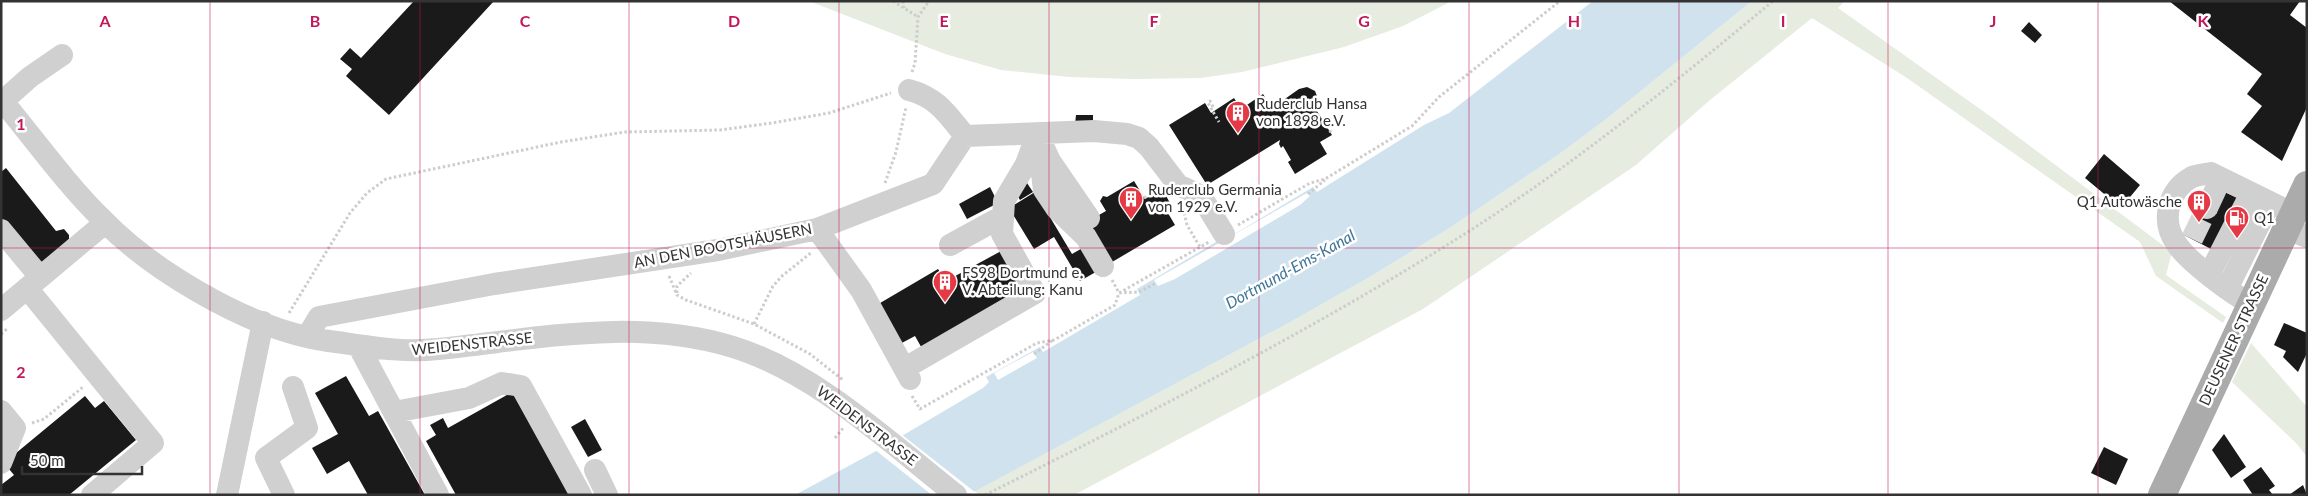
<svg xmlns="http://www.w3.org/2000/svg" width="2308" height="496" font-family="Lato,sans-serif">
<rect width="100%" height="100%" fill="#fff"/>
<path fill="#e6ecdf" d="M809 1H1452L1403 26 1344 47 1242 72 1201 78 1132 79 1069 77 1001 70 945 54Z
M1752 1H1845L1838 8 1994 119 2172 252 2166 275 2226 317 2223 323 2156 276 2140 242 1907 78 1812 18 1710 100 1636 165 1423 309 1074 495H979L975 491 1294 320 1368 278 1448 229 1558 155 1605 120Z
M2251 343 2307 407V457L2297 444 2232 382Z"/>
<path fill="#cfe2ee" d="M1593 1H1752L1605 120 1558 155 1448 229 1368 278 1294 320 968 495H795L878 450 983 388 989 382 986 377 1040 347 1043 352 1140 295 1137 289 1221 239 1228 238 1313 187 1317 192 1424 125 1449 113Z"/>
<path fill="#fff" d="M1307 193 1310 196 1300 205 1175 279 1158 286 1154 280Z
M1033 352 1037 358 998 380 994 373Z
M901 434 976 493 932 495 874 449Z"/>
<path fill="#1a1a1a" d="M414 1H494L389 115 346 76 352 69 340 59 350 48 361 58Z
M2169 1H2300L2290 15 2307 28V107L2282 161 2241 132 2262 106 2247 94 2262 74Z
M2029 22 2042 35 2035 43 2021 31Z
M1307 87 1315 91 1318 99 1315 108 1332 135 1320 142 1327 154 1295 174 1288 162 1291 160 1283 146 1281 148 1279 144 1280 140 1207 185 1169 125 1205 103 1211 113 1234 98 1241 109 1263 94 1272 108 1299 89Z
M1076 115H1093V124H1075Z
M2104 154 2140 185 2121 208 2085 178Z
M6 168 56 231 64 229 69 235V239L43 269 1 221V172Z
M1134 181 1145 199 1157 192H1164L1170 203 1165 208 1175 225 1107 265 1083 224 1106 211 1100 201 1103 196 1107 197Z
M1027 183 1033 192 1020 200 1014 190Z
M990 187 998 203 967 219 959 204Z
M2220 190 2240 199 2211 249 2184 235 2198 205Z
M1035 192 1072 254 1086 246 1101 269 1080 281 1054 237 1034 249 1009 208Z
M1003 250 1027 294 924 352 915 336 898 345 875 306 938 269 946 281Z
M2284 323 2307 333V353L2298 372 2283 357 2286 351 2274 345Z
M346 376 369 416 378 411 425 495H368L349 461 327 474 312 448 338 434 315 393Z
M512 392 571 495H456L426 441 436 435 430 425 443 418 448 428Z
M85 396 95 408 104 401 136 440 69 495H1V485L14 475 4 463Z
M585 419 602 450 588 457 571 427Z
M2224 434 2246 467 2231 478 2212 450Z
M2104 447 2128 459 2116 485 2091 473Z
M2261 467 2275 486 2269 490 2273 495H2253L2243 480Z
M2303 485 2307 495H2289Z"/>
<g fill="none" stroke-linecap="round" stroke-linejoin="round">
<path stroke="#d6d6d6" stroke-width="22" stroke-dasharray="22 11" stroke-linecap="butt" d="M2192 239 2207 208"/>
<path stroke="#cdcdcd" stroke-width="3" stroke-dasharray="2.5 2.5" stroke-linecap="butt" d="M893 1 918 17
M903 1 904 8
M912 72 915 63 918 17 929 1
M1213 107 1210 101 1208 103 1219 122
M1326 121 1331 133
M885 183 896 152 906 107
M1308 194 1325 180
M1144 198 1153 192 1150 189
M1183 208 1187 225 1200 247
M1238 225 1310 183 1325 179 1412 126 1439 97 1560 1
M669 276 677 295 686 300 754 324 810 354 843 380
M1112 280 1119 293 1139 292 1156 283
M677 293V286L691 273
M289 313 350 213 367 193 386 179 561 142 625 132 720 130 772 123 829 113 891 93
M754 324 773 286 782 276 812 252
M1 334 8 328
M1034 354 1053 340
M912 396 920 409 1037 343 1054 340 1115 305 1119 293 1209 242
M32 423 44 419 83 387
M835 438 844 427
M985 495C1145 415 1304 335 1455 240 1567 170 1671 86 1773 1"/>
<path stroke="#d0d0d0" stroke-width="22" d="M909 90C938 98 947 114 965 136
M1 99C35 140 66 184 104 221 152 270 240 322 307 337 323 341 340 342 356 345 384 349 410 352 438 349 537 339 635 317 733 347 815 372 889 442 956 495
M3 101 30 77 62 55
M1038 139 1044 190 1056 208 1086 237 1103 266
M1043 146 1050 161 1089 218
M2207 208 2221 178
M817 229 861 290 910 379
M2287 229 2307 237
M1 230 40 277
M950 245 1003 216
M2209 275 2251 193
M27 288 153 443 92 495
M2227 289 2270 203
M2251 304C2232 294 2187 261 2176 243 2161 221 2167 191 2192 177 2197 175 2205 174 2211 173L2294 214
M1 310 105 223
M307 337 319 317 494 284 718 250 817 229 933 184 965 136 1094 131 1127 134 1139 138 1149 147 1178 185 1201 196 1224 234
M358 345 438 495
M905 368 1035 293 1002 234 1004 201 1026 164 1037 134
M1 411 15 428 1 463
M394 412 469 398 502 383 521 386 581 495
M595 470 607 495
M227 495 263 322
M284 495 266 458 307 428 293 387"/>
<path stroke="#ababab" stroke-width="28" d="M2162 495 2307 185"/>
</g>
<path fill="none" stroke="#c2185b" stroke-width="1" stroke-opacity="0.55" d="M210 1V495M420 1V495M629 1V495M839 1V495M1049 1V495M1259 1V495M1469 1V495M1679 1V495M1888 1V495M2098 1V495M1 248H2307"/>
<defs>
<symbol id="building-pin" viewBox="-11 -11 22 30"><path d="M0 17L-7.5 6A9.5 9.5 0 1 1 7.5 6Z" fill="#e63946" stroke="#fff"/><path d="M-4-6H4V6H1V3H-1V6H-4ZM-2.5-4.3h1.7v1.8h-1.7ZM.8-4.3h1.7v1.8H.8ZM-2.5-1h1.7V.8h-1.7ZM.8-1h1.7V.8H.8Z" fill="#fff"/></symbol>
<symbol id="fuel-pin" viewBox="-11 -11 22 30"><path d="M0 17L-7.5 6A9.5 9.5 0 1 1 7.5 6Z" fill="#e63946" stroke="#fff"/><path d="M-5.5-6h7V0h2V4h1.3V-2.5L3-4.5l.8-.8L6-3V5H2.5V1h-1V6h-7ZM-4.2-4.7v3.2H.2V-4.7Z" fill="#fff"/></symbol>
</defs>
<g fill-rule="evenodd">
<use href="#building-pin" x="1224" y="99" width="28" height="38"/>
<use href="#building-pin" x="1117" y="185" width="28" height="38"/>
<use href="#building-pin" x="2185" y="188" width="28" height="38"/>
<use href="#fuel-pin" x="2223" y="204" width="28" height="38"/>
<use href="#building-pin" x="931" y="268" width="28" height="38"/>
</g>
<g text-anchor="middle" stroke-width="5" stroke-linejoin="round" paint-order="stroke">
<g font-size="15" fill="#333" stroke="#fff" text-anchor="start">
<text x="1256" y="109">Ruderclub Hansa<tspan x="1256" dy="17">von 1898 e.V.</tspan></text>
<text x="1148" y="195">Ruderclub Germania<tspan x="1148" dy="17">von 1929 e.V.</tspan></text>
<text x="2182" y="207" text-anchor="end">Q1 Autowäsche</text>
<text x="2254" y="223">Q1</text>
<text x="962" y="278">FS98 Dortmund e.<tspan x="962" dy="17">V. Abteilung: Kanu</tspan></text>
</g>
<g font-size="15" fill="#333" stroke="#fff">
<text transform="translate(723 246) rotate(-11)" y="5">AN DEN BOOTSHÄUSERN</text>
<text transform="translate(2234 340) rotate(-65)" y="5">DEUSENER STRASSE</text>
<text transform="translate(472 344) rotate(-6)" y="5">WEIDENSTRASSE</text>
<text transform="translate(867 426) rotate(37)" y="5">WEIDENSTRASSE</text>
</g>
<g font-size="16" font-style="italic" fill="#3f7597" stroke="#fff">
<text transform="translate(1290 269) rotate(-29)" y="6">Dortmund-Ems-Kanal</text>
</g>
</g>
<g font-size="16" text-anchor="middle" font-weight="bold" fill="#c2185b" stroke="#fff" stroke-width="5" stroke-linejoin="round" paint-order="stroke">
<text x="105" y="27">A</text>
<text x="315" y="27">B</text>
<text x="525" y="27">C</text>
<text x="734" y="27">D</text>
<text x="944" y="27">E</text>
<text x="1154" y="27">F</text>
<text x="1364" y="27">G</text>
<text x="1574" y="27">H</text>
<text x="1783" y="27">I</text>
<text x="1993" y="27">J</text>
<text x="2203" y="27">K</text>
<text x="21" y="130">1</text>
<text x="21" y="378">2</text>
</g>
<rect width="2308" height="496" fill="none" stroke="#333333" stroke-width="5"/>
<path d="M22 466v8h120v-8" fill="none" stroke="#333333" stroke-width="2.5"/>
<text x="30" y="466" font-size="15" fill="#333333" stroke="#ffffff" stroke-width="4" paint-order="stroke">50 m</text>
</svg>
